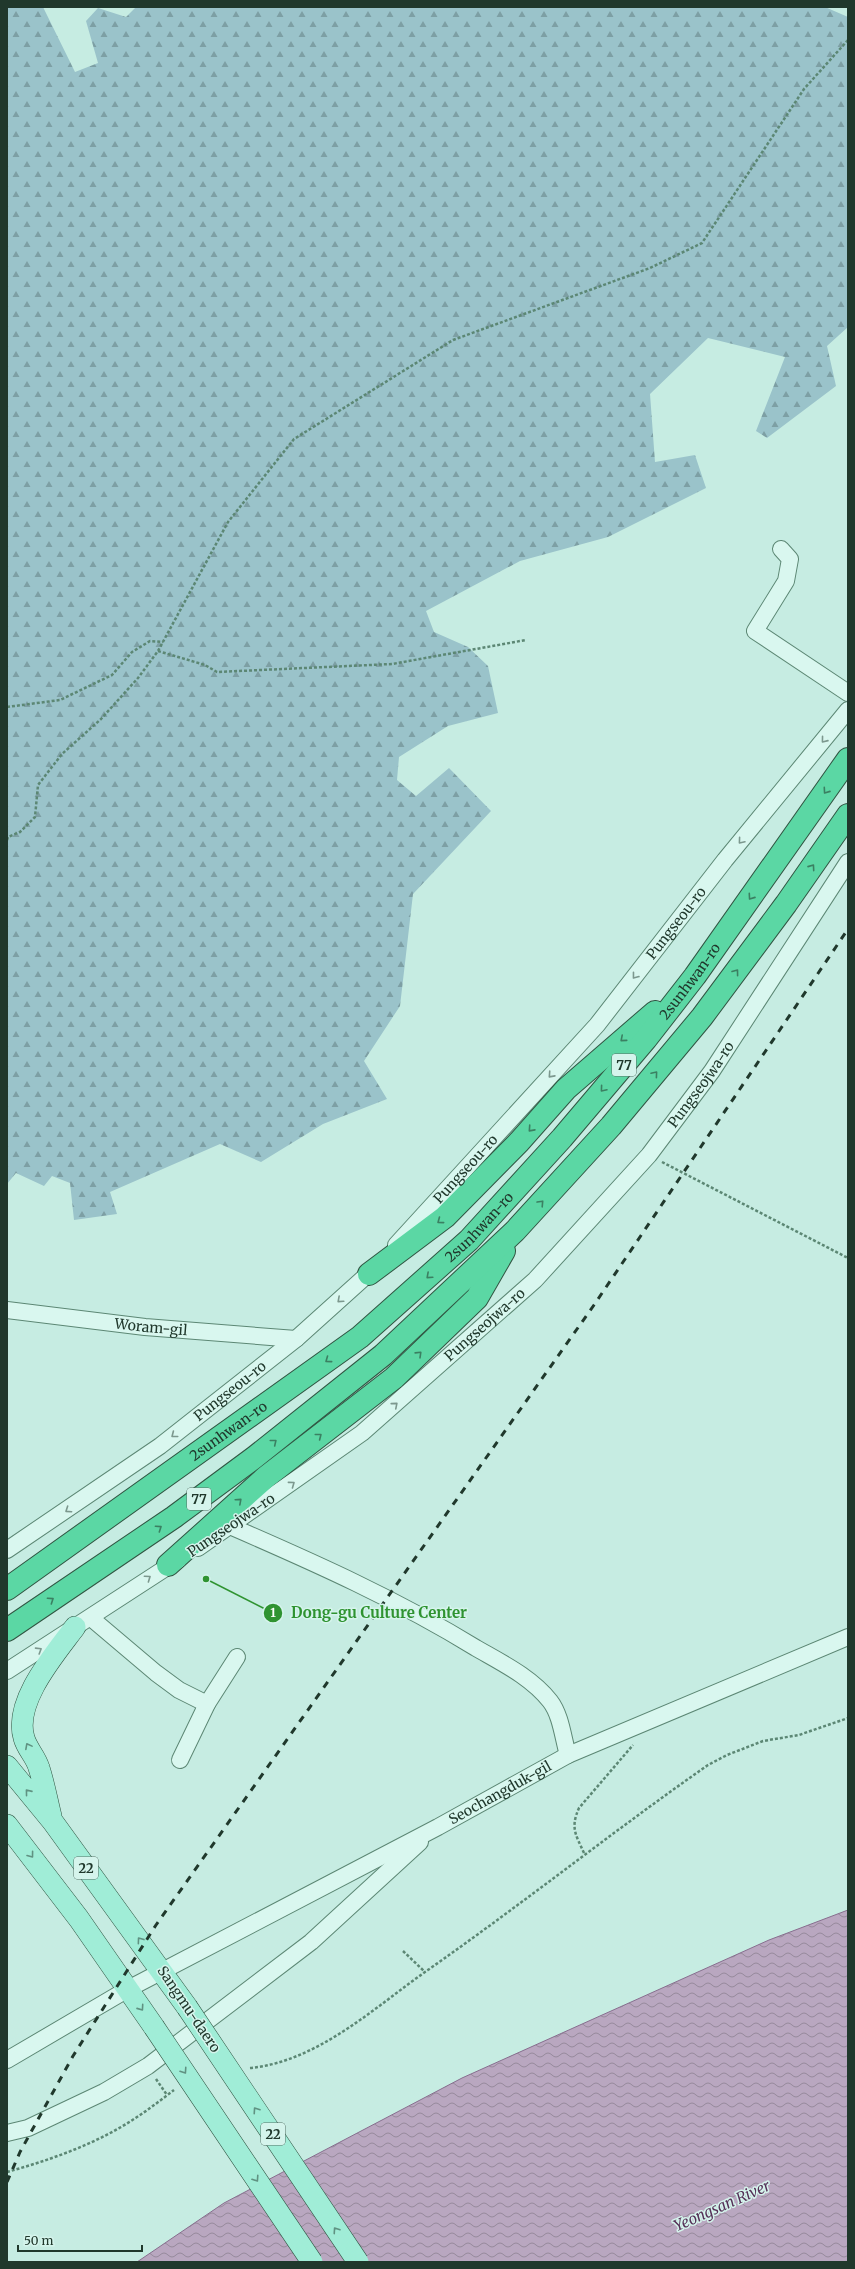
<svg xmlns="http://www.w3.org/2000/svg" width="855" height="2269" font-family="Merriweather,serif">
<defs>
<pattern id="forest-firs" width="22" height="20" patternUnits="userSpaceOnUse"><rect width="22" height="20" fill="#9ac3ca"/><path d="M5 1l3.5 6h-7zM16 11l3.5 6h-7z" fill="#7d9fa4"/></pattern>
<pattern id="water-waves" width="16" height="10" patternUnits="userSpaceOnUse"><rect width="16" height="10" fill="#b9a7c0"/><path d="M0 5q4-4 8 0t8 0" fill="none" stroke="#96899c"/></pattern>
</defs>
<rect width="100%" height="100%" fill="#c6ece2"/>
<path fill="url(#forest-firs)" d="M7 7H43L75 72 98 63 86 21 98 8 126 17 136 7H825L848 17V327L827 346 836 386 767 438 756 431 785 357 708 338 650 394 655 462 695 455 706 488 608 537 520 561 426 611 434 632 468 647 488 666 498 713 448 726 399 757 397 780 416 796 449 768 491 811 413 894 400 1006 364 1061 387 1099 323 1124 261 1162 220 1144 110 1192 117 1214 74 1220 70 1183 52 1176 44 1186 16 1173 7 1184Z"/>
<path fill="url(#water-waves)" stroke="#876e8e" d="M848 1910V2262H137L224 2203 462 2078 769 1940Z"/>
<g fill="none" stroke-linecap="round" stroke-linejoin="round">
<defs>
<g id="minor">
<path d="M781 549 790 559 786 581 755 631 848 693"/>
<path id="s1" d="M396 1245 597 1025 725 860 848 710"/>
<path id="s2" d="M7 1310 145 1327 296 1339"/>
<path d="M232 1527C315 1563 398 1600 476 1648 502 1663 531 1677 550 1701 561 1715 563 1738 568 1755"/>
<path id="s3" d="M198 1548 362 1433 535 1280 649 1155 712 1071 848 862"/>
<path id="s4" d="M7 1550 160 1446 296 1339 377 1266"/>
<path d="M91 1618 156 1673 179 1690 207 1704"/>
<path d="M7 1671 178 1560"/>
<path d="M180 1760 207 1704 237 1657"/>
<path id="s5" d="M7 2060 128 1989 438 1827 568 1755 848 1637"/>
<path d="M7 2133 28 2128 104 2092 148 2066 311 1942 420 1842"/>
</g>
<path id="major" d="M7 1766 53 1822 187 2007
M51 1816C47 1800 44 1783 39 1768 36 1757 27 1749 24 1738 13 1702 55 1654 75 1627
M7 1825 79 1919 154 2027"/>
<g id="highway">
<path d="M369 1274 445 1217 519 1142 566 1089 655 1012"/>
<path d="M168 1565 266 1477 394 1378 477 1298 504 1251"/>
<path id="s6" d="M7 1589 360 1337 469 1240 562 1138 646 1039 695 976 848 759"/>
<path d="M7 1630 174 1517 255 1457 383 1355 515 1231 611 1126 702 1017 786 904 848 815"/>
</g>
</defs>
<use href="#minor" stroke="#5c8774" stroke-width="18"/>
<use href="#major" stroke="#305542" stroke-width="22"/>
<use href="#highway" stroke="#305542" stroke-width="24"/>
<path stroke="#5c8774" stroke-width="2.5" stroke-dasharray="3 2" stroke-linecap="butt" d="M158 651 205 665 217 672 392 664 526 640
M7 707 60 700 112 675 132 652 150 641 163 642
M7 840 8 837 20 832 35 817 38 785 62 754 101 719 138 678 158 651 228 522 294 439 453 340 650 268 702 243 804 89 848 40
M662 1162 848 1258
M584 1853C576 1835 570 1828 579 1808L633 1745
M403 1951 425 1972
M250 2068C316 2062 373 2009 425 1972 521 1905 612 1832 708 1765L727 1755 763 1741 799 1735 848 1718
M156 2079 167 2095
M7 2172C50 2160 96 2144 134 2119 148 2110 161 2100 174 2090"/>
<use href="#minor" stroke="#d9f7ef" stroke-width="16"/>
<use href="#major" stroke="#a0edd7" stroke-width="21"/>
<use href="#highway" stroke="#5bd7a4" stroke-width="22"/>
<path stroke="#20382c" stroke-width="3" stroke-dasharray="7 7" stroke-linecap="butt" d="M7 2182 20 2152 73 2056 156 1925 594 1305 848 929"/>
<defs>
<path id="major-bridge" d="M187 2007 358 2262
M154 2027 312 2262"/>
</defs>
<use href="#major-bridge" stroke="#305542" stroke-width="22" stroke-linecap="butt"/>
<use href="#major-bridge" stroke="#a0edd7" stroke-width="21"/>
</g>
<defs><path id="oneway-chevron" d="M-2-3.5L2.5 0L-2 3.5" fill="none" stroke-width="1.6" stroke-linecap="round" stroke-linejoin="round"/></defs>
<g stroke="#7c988e">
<use href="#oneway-chevron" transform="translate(824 740) rotate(129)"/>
<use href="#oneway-chevron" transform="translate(741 841) rotate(130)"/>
<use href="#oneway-chevron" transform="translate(635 976) rotate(128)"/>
<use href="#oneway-chevron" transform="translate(551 1075) rotate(132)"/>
<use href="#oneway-chevron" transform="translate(340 1300) rotate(138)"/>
<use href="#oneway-chevron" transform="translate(395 1405) rotate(-41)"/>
<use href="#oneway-chevron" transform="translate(174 1435) rotate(142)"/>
<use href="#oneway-chevron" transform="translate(292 1484) rotate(-36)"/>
<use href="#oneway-chevron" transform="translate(68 1510) rotate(146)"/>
<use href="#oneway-chevron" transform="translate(148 1578) rotate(-35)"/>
<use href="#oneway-chevron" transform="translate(39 1650) rotate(-32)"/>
</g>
<g stroke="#3b8062">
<use href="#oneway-chevron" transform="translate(826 791) rotate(125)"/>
<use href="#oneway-chevron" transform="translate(812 867) rotate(-55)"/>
<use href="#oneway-chevron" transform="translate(751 897) rotate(125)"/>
<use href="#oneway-chevron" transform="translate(736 972) rotate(-53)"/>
<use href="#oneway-chevron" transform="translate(623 1039) rotate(139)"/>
<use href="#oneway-chevron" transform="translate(655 1074) rotate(-50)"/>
<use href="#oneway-chevron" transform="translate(603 1089) rotate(130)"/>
<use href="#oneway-chevron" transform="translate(531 1129) rotate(132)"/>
<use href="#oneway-chevron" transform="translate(541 1203) rotate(-47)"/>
<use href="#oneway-chevron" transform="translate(440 1221) rotate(143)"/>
<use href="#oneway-chevron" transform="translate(429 1276) rotate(138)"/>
<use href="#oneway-chevron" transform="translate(419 1354) rotate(-44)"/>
<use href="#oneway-chevron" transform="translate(328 1360) rotate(144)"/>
<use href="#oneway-chevron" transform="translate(319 1436) rotate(-38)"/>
<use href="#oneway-chevron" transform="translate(274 1442) rotate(-39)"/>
<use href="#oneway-chevron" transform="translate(239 1501) rotate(-42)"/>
<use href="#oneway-chevron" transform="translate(159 1528) rotate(-34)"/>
<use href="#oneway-chevron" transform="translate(51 1600) rotate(-34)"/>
</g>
<g stroke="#609282">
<use href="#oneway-chevron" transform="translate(28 1746) rotate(-118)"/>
<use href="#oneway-chevron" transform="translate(28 1792) rotate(-129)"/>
<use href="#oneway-chevron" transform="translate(31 1855) rotate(53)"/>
<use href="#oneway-chevron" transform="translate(140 1940) rotate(-126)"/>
<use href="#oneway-chevron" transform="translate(141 2008) rotate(55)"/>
<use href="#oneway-chevron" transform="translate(184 2071) rotate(56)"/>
<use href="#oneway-chevron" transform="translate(256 2110) rotate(-124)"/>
<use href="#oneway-chevron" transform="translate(256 2179) rotate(56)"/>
<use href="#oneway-chevron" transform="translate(336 2230) rotate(-124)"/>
</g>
<g text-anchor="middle" stroke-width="3" stroke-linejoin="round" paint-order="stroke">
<g fill="#d5f4ec" stroke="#567066" stroke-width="1">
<rect x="612" y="1054" width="24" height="22" rx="3"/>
<rect x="187" y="1488" width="24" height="22" rx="3"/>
<rect x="74" y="1857" width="24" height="22" rx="3"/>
<rect x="261" y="2123" width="24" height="22" rx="3"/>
</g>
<g font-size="13" font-weight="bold" fill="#20382c">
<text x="624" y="1070">77</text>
<text x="199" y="1504">77</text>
<text x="86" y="1873">22</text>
<text x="273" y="2139">22</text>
</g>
<g font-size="14" fill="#20382c" stroke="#d5f4ec">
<text dy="5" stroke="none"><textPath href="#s1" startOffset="427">Pungseou-ro</textPath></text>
<text dy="5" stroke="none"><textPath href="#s6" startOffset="920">2sunhwan-ro</textPath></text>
<text dy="5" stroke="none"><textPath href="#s3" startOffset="688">Pungseojwa-ro</textPath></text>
<text dy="5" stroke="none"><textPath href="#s1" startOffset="103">Pungseou-ro</textPath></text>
<text dy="5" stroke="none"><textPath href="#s6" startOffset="596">2sunhwan-ro</textPath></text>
<text dy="5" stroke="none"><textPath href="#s3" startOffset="364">Pungseojwa-ro</textPath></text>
<text dy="5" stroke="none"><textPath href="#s2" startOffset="145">Woram-gil</textPath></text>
<text dy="5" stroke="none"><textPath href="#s4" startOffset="274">Pungseou-ro</textPath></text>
<text dy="5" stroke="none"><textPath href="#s6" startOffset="272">2sunhwan-ro</textPath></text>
<text transform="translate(231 1525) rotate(-34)" y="5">Pungseojwa-ro</text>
<text dy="5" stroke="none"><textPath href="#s5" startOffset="561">Seochangduk-gil</textPath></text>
<text transform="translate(189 2009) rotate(56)" y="5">Sangmu-daero</text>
</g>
<g font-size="15" font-style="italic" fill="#553057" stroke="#d5f4ec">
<text transform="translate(722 2206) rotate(-24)" y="5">Yeongsan River</text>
</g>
</g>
<path fill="none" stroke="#2f9331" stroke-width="1.5" d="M206 1579L273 1613"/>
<g fill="#2f9331" stroke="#d5f4ec" stroke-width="1.5">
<circle cx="206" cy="1579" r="4"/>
<circle cx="273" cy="1613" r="10"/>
</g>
<g font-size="12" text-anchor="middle" font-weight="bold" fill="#fff">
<text x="273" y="1617">1</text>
</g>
<g font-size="15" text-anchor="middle" font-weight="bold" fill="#2f9331" stroke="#d5f4ec" stroke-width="3" stroke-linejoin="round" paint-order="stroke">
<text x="379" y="1618">Dong-gu Culture Center</text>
</g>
<rect width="855" height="2269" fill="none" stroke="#20382c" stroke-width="16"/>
<path d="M18 2245v6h124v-6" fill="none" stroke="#20382c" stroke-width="2"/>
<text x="24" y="2245" font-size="12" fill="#20382c" stroke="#d5f4ec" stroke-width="3" paint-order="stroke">50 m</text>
</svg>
